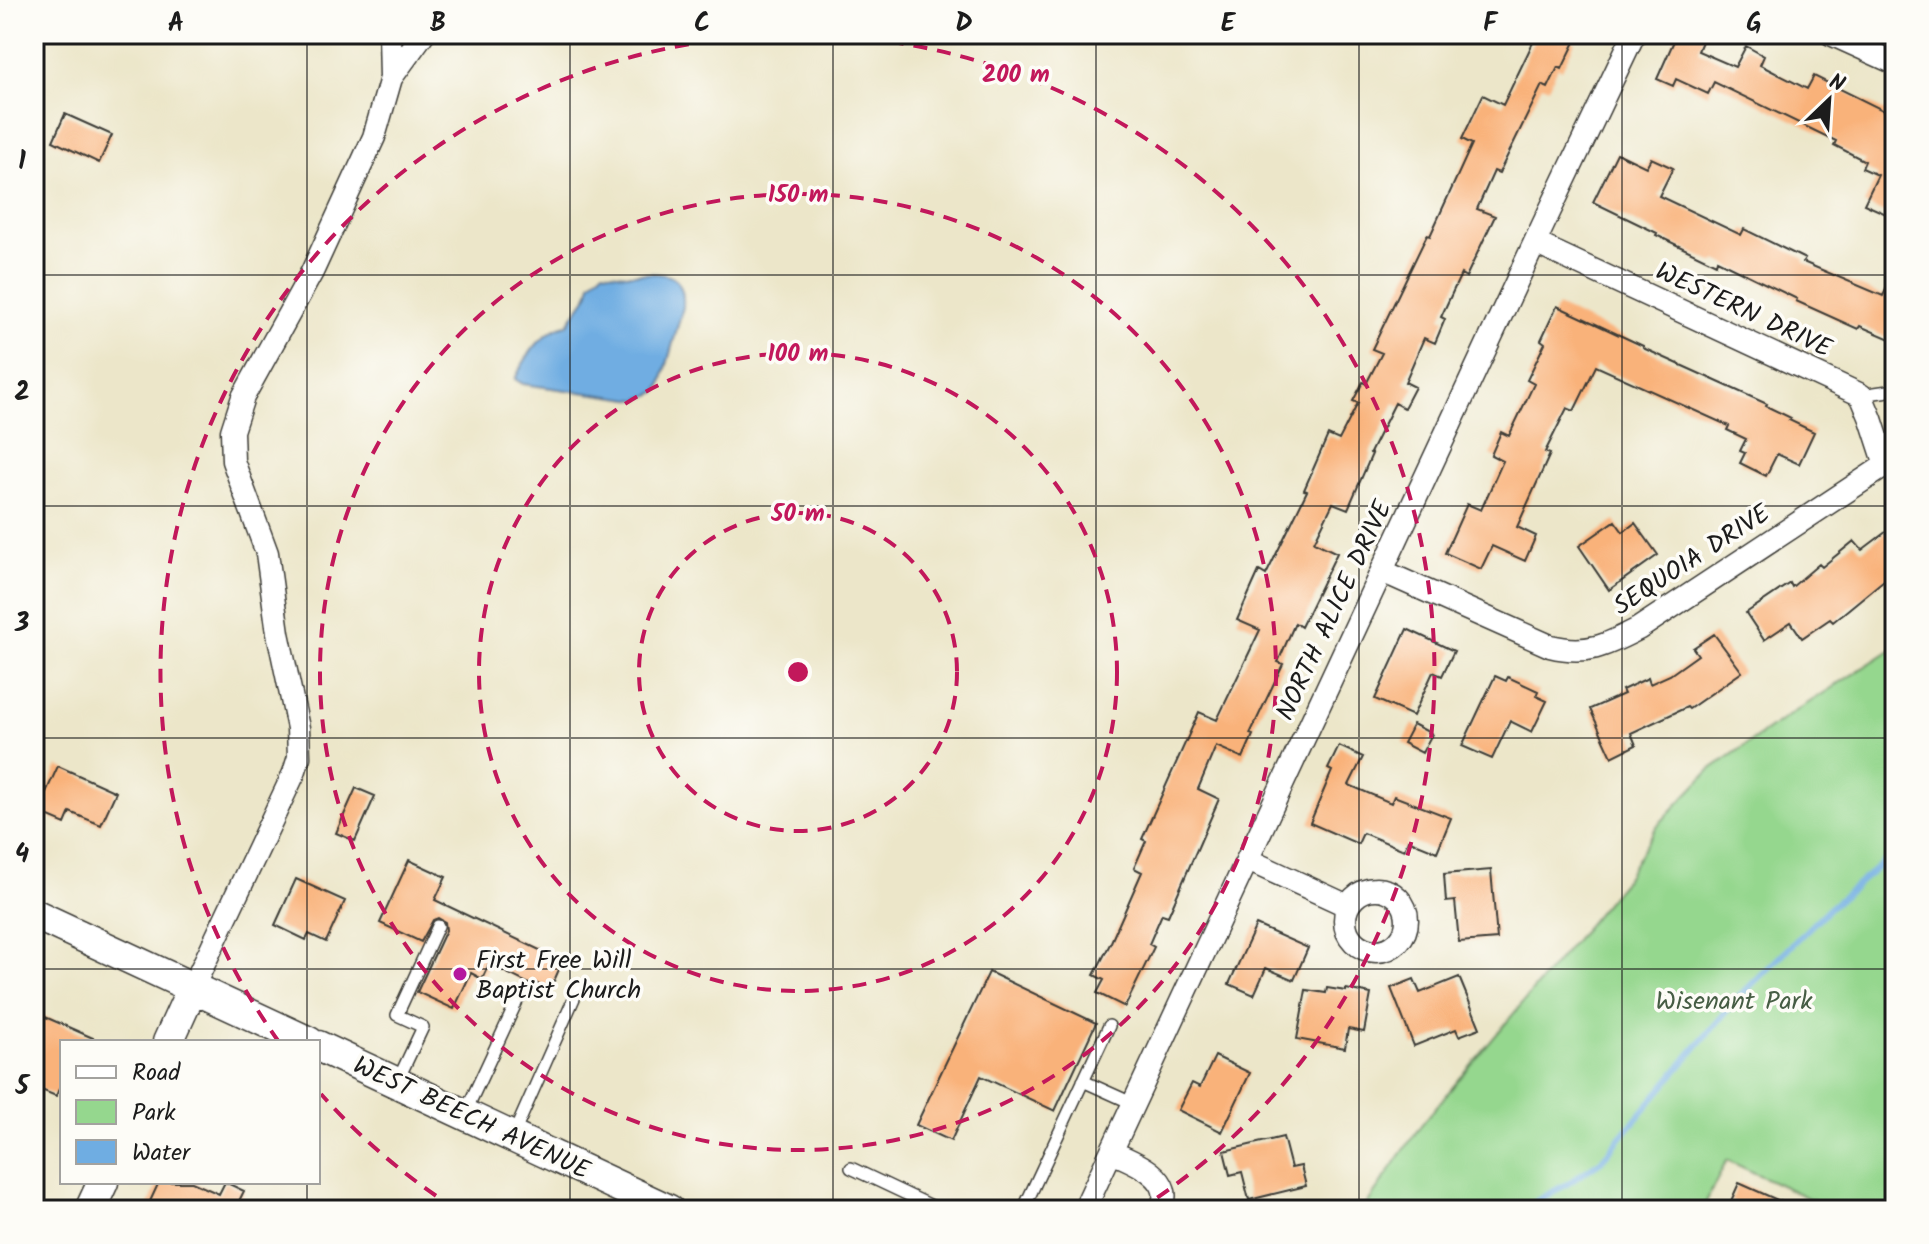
<svg xmlns="http://www.w3.org/2000/svg" width="1929" height="1244" font-family="Kalam,sans-serif">
<rect width="100%" height="100%" fill="#fdfcf7"/>
<filter id="ink" filterUnits="userSpaceOnUse"><feTurbulence type="fractalNoise" baseFrequency=".0125" numOctaves="2"/><feDisplacementMap in="SourceGraphic" scale="16" xChannelSelector="R" yChannelSelector="G"/><feConvolveMatrix kernelMatrix="1 2 1 2 8 2 1 2 1" color-interpolation-filters="sRGB"/></filter>
<filter id="wash" filterUnits="userSpaceOnUse"><feTurbulence type="fractalNoise" baseFrequency=".006" numOctaves="4" result="noise"/><feDisplacementMap in="SourceGraphic" scale="32" xChannelSelector="R" yChannelSelector="G"/><feGaussianBlur stdDeviation="1.8" result="paint"/><feColorMatrix in="noise" values="0 0 0 0 0 0 0 0 0 0 0 0 0 0 0 0 0 1.4 0 .05"/><feComposite in="paint" operator="in"/></filter>
<g filter="url(#wash)">
<rect width="100%" height="100%" fill="#ece6c9"/>
<path fill="#95d78e" stroke="#587a55" stroke-width="2" d="M1895 647V1210H1834L1727 1160 1702 1210H1363L1421 1125 1624 881 1657 826 1710 770 1782 720Z"/>
<path fill="#6fade2" stroke="#46647f" stroke-width="2" d="M603 271C611 272 620 274 629 274 657 274 686 267 683 307L661 386 657 392 638 400 530 385 523 384 515 379C525 358 542 330 567 325L588 295 591 283Z"/>
<g fill="none" stroke-linecap="round" stroke-linejoin="round">
<path stroke="#6fade2" stroke-width="6" d="M1527 1210 1538 1200 1567 1184 1601 1161 1735 1001 1829 908 1895 853"/>
</g>
<g id="blocks">
<path fill="#f9b27a" d="M1537 34H1558L1575 42 1562 69 1558 67 1548 88 1542 85 1499 173 1494 171 1477 209 1495 216 1466 277 1461 274 1441 317 1445 319 1435 343 1424 338 1405 382 1415 387 1404 408 1395 403 1370 453 1372 454 1348 509 1333 503 1314 542 1337 553 1301 627 1295 623 1278 662 1283 664 1250 734 1253 735 1243 758 1216 746 1198 789 1219 799 1168 916 1162 914 1149 944 1154 947 1125 1007 1097 993 1104 980 1094 975 1111 942 1142 872 1134 868 1146 841 1142 839 1199 712 1217 720 1260 630 1237 620 1259 571 1266 575 1307 491 1304 490 1328 435 1339 440 1358 403 1353 401 1363 382 1366 384 1382 353 1372 349 1427 235 1430 236 1472 144 1462 139 1483 95 1503 105Z
M1677 34H1705L1698 51 1735 67 1746 46 1764 56 1760 65 1807 89 1814 76 1895 116V218L1864 204 1878 175 1862 168 1865 161 1834 145 1836 141 1714 82 1708 94 1676 79 1673 86 1657 79Z
M65 114 112 135 99 163 53 141Z
M1617 153 1646 167 1651 158 1673 168 1659 196 1741 235 1744 229 1805 259 1803 262 1883 296 1895 270V327L1890 339 1860 326 1858 329 1796 301 1797 299 1717 260 1716 264 1656 235 1657 233 1593 202Z
M1557 306 1643 346V348L1767 404 1766 406 1791 418 1789 420 1814 432 1799 464 1777 454 1766 476 1740 463 1745 453 1740 451 1746 439 1727 430 1729 426 1596 366 1574 411 1567 408 1545 452 1550 454 1517 527 1536 536 1525 561 1492 546 1481 569 1445 553 1467 504 1481 510 1503 461 1491 455 1501 432 1509 436 1534 384 1527 380 1545 343 1541 340Z
M1615 521 1623 532 1635 523 1658 555 1609 590 1579 546Z
M1895 525V571L1833 622 1830 619 1802 638 1791 622 1764 640 1746 613 1790 583 1792 587 1819 564 1822 567 1854 541 1862 550Z
M1407 629 1454 651 1442 676 1433 672 1413 716 1375 699Z
M1714 634 1742 672 1689 709 1687 707 1631 733 1636 745 1612 757 1590 709 1624 694 1622 690 1648 678 1650 684 1670 675 1698 655 1693 648Z
M1495 676 1506 681 1508 677 1538 691 1536 696 1547 701 1532 732 1510 721 1492 759 1462 746Z
M1413 724 1432 734 1422 753 1403 743Z
M1339 746 1363 757 1349 785 1391 803 1394 796 1451 818 1437 852 1408 840 1404 850 1363 833 1358 844 1310 823 1332 771 1328 769Z
M58 766 116 792 101 825 70 812 65 824 37 812Z
M356 788 375 796 355 841 336 833Z
M409 860 446 877 435 900 546 953 544 957 561 965 550 990 533 982 531 985 489 964 482 979 471 973 454 1009 417 992 446 930 445 922 438 918 433 920 421 942 380 923Z
M1491 870 1497 939 1459 942 1455 901 1446 902 1444 874Z
M296 879 345 901 326 942 309 934 306 940 275 925Z
M1256 925 1308 948 1294 980 1266 968 1254 995 1229 984Z
M989 972 1096 1023 1055 1111 981 1076 951 1141 916 1125Z
M1459 977 1480 1028 1459 1036 1456 1029 1414 1046 1391 988 1414 979 1420 993Z
M1327 988 1346 991V989L1371 994 1364 1032 1348 1029 1345 1048 1297 1039 1306 990 1326 993Z
M43 1016 102 1042H62V1082L56 1096 34 1087V1036Z
M1215 1056 1250 1073 1222 1132 1178 1110 1192 1083 1200 1087Z
M1283 1137 1291 1168 1301 1166 1306 1186 1249 1200 1242 1172 1230 1175 1224 1151Z
M159 1182H192L219 1194 225 1182 244 1191 238 1203 253 1210H146Z
M1739 1183 1800 1210H1730L1734 1202 1731 1201Z"/>
</g>
</g>
<g filter="url(#ink)">
<use href="#blocks" fill-opacity="0" stroke="#3b3a36" stroke-width="2"/>
<g fill="none" stroke-linecap="round" stroke-linejoin="round">
<defs>
<path id="lane" d="M1861 395 1895 390
M1083 1081 1134 1104
M397 1082 423 1027 397 1015 438 926
M465 1113 518 999
M513 1136 579 987
M851 1168 940 1210
M1023 1210 1109 1026"/>
<path id="street" d="M1831 34 1895 63
M391 78 423 34
M1382 571 1550 646C1587 655 1605 646 1638 629L1886 465 1871 419 1861 395 1535 243
M1248 860 1348 906
M1345 920a31 31 0 1 1 62 0a31 31 0 1 1-62 0Z
M192 989 294 773 299 757 298 728 278 633 267 553 233 461 232 431 243 397 312 272 374 137 391 78 390 34
M1111 1152C1133 1161 1179 1179 1160 1210
M1084 1210 1543 225 1634 34"/>
<path id="secondary" d="M34 914 309 1042
M168 1042 192 989
M318 1046 669 1210
M90 1210 103 1182"/>
</defs>
<use href="#lane" stroke="#3b3a36" stroke-width="14"/>
<use href="#street" stroke="#3b3a36" stroke-width="25"/>
<use href="#secondary" stroke="#3b3a36" stroke-width="33"/>
<use href="#lane" stroke="#fff" stroke-width="11"/>
<use href="#street" stroke="#fff" stroke-width="22"/>
<use href="#secondary" stroke="#fff" stroke-width="30"/>
</g>
</g>
<path fill="none" stroke="#1c1c1c" stroke-width="2" stroke-opacity="0.55" d="M307 34V1042M570 34V1210M833 34V1210M1096 34V1210M1359 34V1210M1622 34V1210M34 275H1895M34 506H1895M34 738H1895M34 969H1895M307 1182V1210"/>
<g fill="none" stroke="#c2185b" stroke-width="4" stroke-dasharray="14 10">
<circle cx="798" cy="672" r="159"/>
<circle cx="798" cy="672" r="319"/>
<circle cx="798" cy="672" r="478"/>
<path d="M456 1209A637 637 0 0 1 321 1094M279 1042A637 637 0 1 1 1140 1209"/>
</g>
<circle fill="#b5179e" stroke="#fdfcf7" stroke-width="3" cx="460" cy="974" r="8"/>
<g text-anchor="middle" stroke-width="7" stroke-linejoin="round" paint-order="stroke">
<g font-size="26" fill="#1c1c1c" stroke="#fdfcf7">
<text transform="translate(1744 309) rotate(25)" y="9">WESTERN DRIVE</text>
<text transform="translate(1691 559) rotate(-33)" y="9">SEQUOIA DRIVE</text>
<text transform="translate(1333 610) rotate(-65)" y="9">NORTH ALICE DRIVE</text>
<text transform="translate(472 1117) rotate(25)" y="9">WEST BEECH AVENUE</text>
</g>
<g font-size="26" fill="#1c1c1c" stroke="#fdfcf7" text-anchor="start">
<text x="476" y="968">First Free Will<tspan x="476" dy="30">Baptist Church</tspan></text>
</g>
<g font-size="26" fill="#465d44" stroke="#fdfcf7">
<text x="1734" y="1009">Wisenant Park</text>
</g>
</g>
<circle cx="798" cy="672" r="12" fill="#c2185b" stroke="#fdfcf7" stroke-width="4"/>
<g font-size="24" text-anchor="middle" font-weight="bold" fill="#c2185b" stroke="#fdfcf7" stroke-width="7" stroke-linejoin="round" paint-order="stroke">
<text x="1016" y="82">200 m</text>
<text x="798" y="202">150 m</text>
<text x="798" y="361">100 m</text>
<text x="798" y="521">50 m</text>
</g>
<rect width="1929" height="1244" fill="none" stroke="#fdfcf7" stroke-width="88"/>
<rect x="60" y="1040" width="260" height="144" fill="#fdfcf7" stroke="#a3a29f" stroke-width="2"/>
<rect x="76" y="1066" width="40" height="12" fill="#ffffff" stroke="#a3a29f" stroke-width="2"/>
<text x="132" y="1080" font-size="24" fill="#1c1c1c">Road</text>
<rect x="76" y="1100" width="40" height="24" fill="#95d78e" stroke="#a3a29f" stroke-width="2"/>
<text x="132" y="1120" font-size="24" fill="#1c1c1c">Park</text>
<rect x="76" y="1140" width="40" height="24" fill="#6fade2" stroke="#a3a29f" stroke-width="2"/>
<text x="132" y="1160" font-size="24" fill="#1c1c1c">Water</text>
<g transform="translate(1829 100) rotate(25)" stroke="#fdfcf7" stroke-width="6" paint-order="stroke">
<path d="M0-6L14 30L0 20L-14 30Z" fill="#1c1c1c"/>
<text y="-12" font-size="22" font-weight="bold" text-anchor="middle" fill="#1c1c1c">N</text>
</g>
<rect x="44" y="44" width="1841" height="1156" fill="none" stroke="#1c1c1c" stroke-width="3"/>
<g font-size="26" text-anchor="middle" font-weight="bold" fill="#1c1c1c">
<text x="176" y="31">A</text>
<text x="438" y="31">B</text>
<text x="702" y="31">C</text>
<text x="964" y="31">D</text>
<text x="1228" y="31">E</text>
<text x="1490" y="31">F</text>
<text x="1754" y="31">G</text>
<text x="22" y="169">1</text>
<text x="22" y="400">2</text>
<text x="22" y="631">3</text>
<text x="22" y="862">4</text>
<text x="22" y="1094">5</text>
</g>
</svg>
